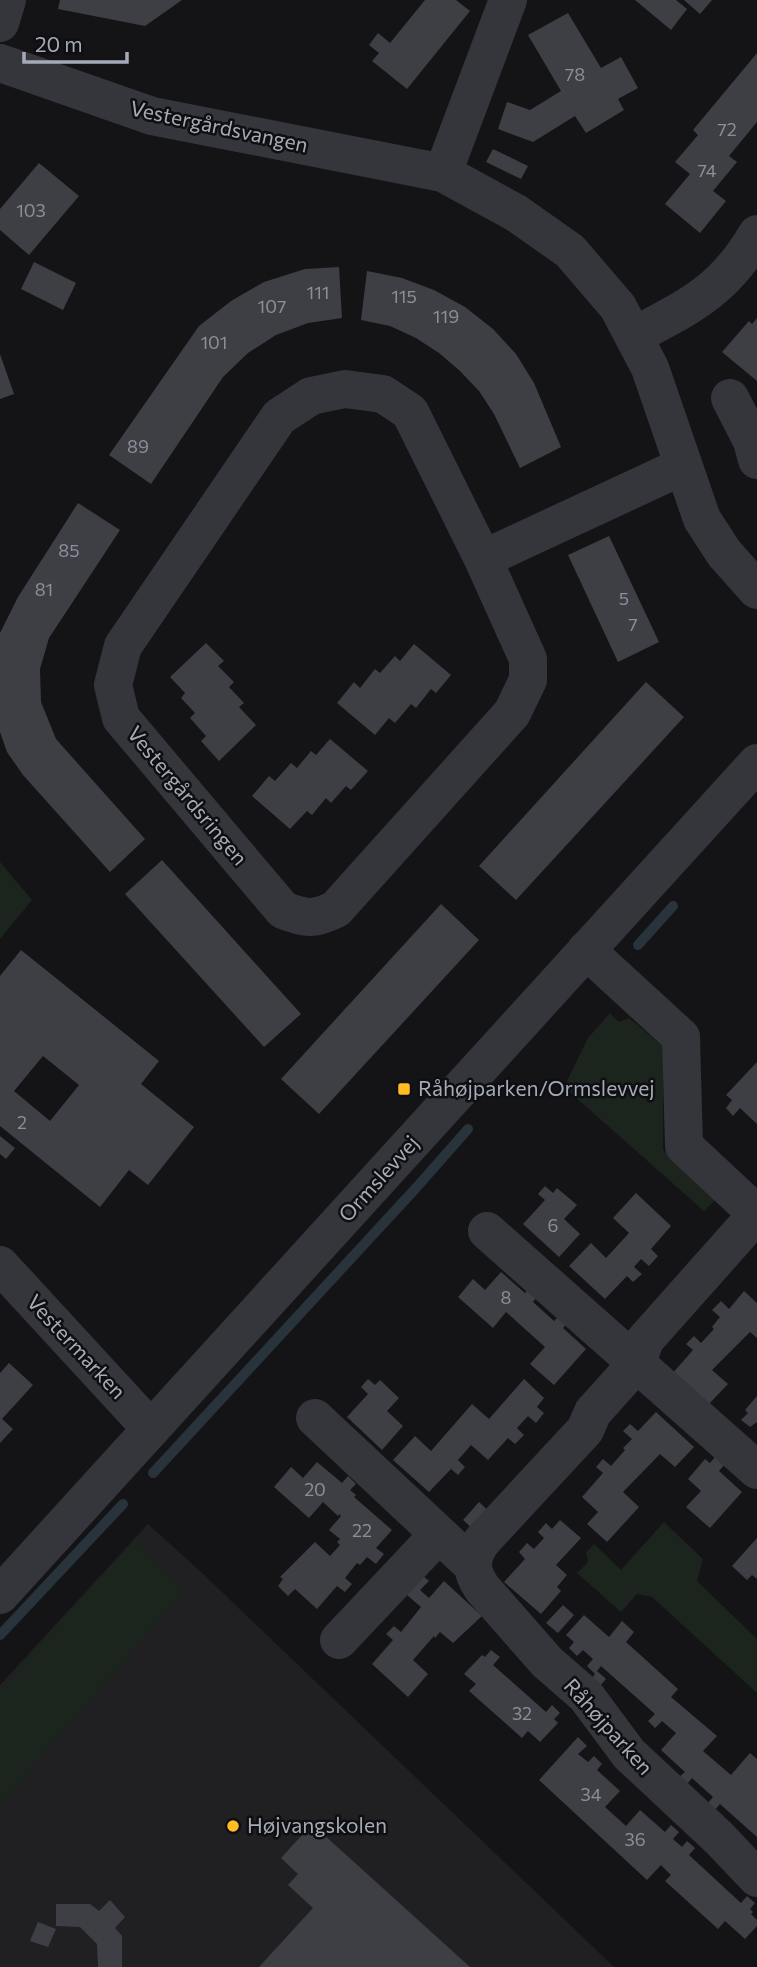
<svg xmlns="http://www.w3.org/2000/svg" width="757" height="1967" font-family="Commissioner,sans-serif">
<rect width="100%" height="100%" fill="#141416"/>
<path fill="#202023" d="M148 1524 201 1572 614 1967H0V1685Z"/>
<path fill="#1c251d" d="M0 862 32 900 0 939Z
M610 1013 619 1022 629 1018 663 1046V1150L715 1200 704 1211 564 1087 588 1038Z
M664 1522 703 1559 697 1581 757 1639V1693L652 1597 637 1594 621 1612 577 1573 588 1562 586 1553 594 1544 621 1570Z
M135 1539 185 1591 0 1805V1690Z"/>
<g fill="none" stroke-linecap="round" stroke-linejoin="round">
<path stroke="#29333b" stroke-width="10" d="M638 945 673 906
M153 1473 416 1188 468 1129
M0 1635 123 1504"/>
</g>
<path fill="#3e3f44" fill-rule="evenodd" d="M60 0H182L145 26 58 9Z
M425 0H456L470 11 407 89 372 61 379 53 369 45 378 33 390 43Z
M635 0H676L687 9 671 30Z
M684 0H712L700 14Z
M568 13 601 68 621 57 638 88 618 99 624 110 586 133 575 116 533 142 498 129 507 102 530 110 561 91 528 35Z
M757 53V122L729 156 737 162 713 191 726 201 700 233 665 204 690 174 675 162 698 135 693 130Z
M493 149 528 166 521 179 486 162Z
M39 163 79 196 29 255 0 230V209Z
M34 262 76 283 63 310 21 289Z
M339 267 342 318 308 323 276 335 248 353 223 377 151 484 109 455 199 326 231 301 264 282 305 269Z
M367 271 402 278 434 290 465 307 493 329 516 354 534 383 561 447 520 468 494 414 479 391 460 371 439 353 416 338 390 326 361 320Z
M757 318V381L722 352 749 321 752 324Z
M0 354 14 394 0 399Z
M78 503 120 530 49 638 40 669 41 702 56 739 145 839 110 872 23 775 7 752 0 732V633L18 597Z
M609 536 659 642 618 662 568 555Z
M206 643 224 661 218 666 234 682 229 687 244 703 239 707 256 725 219 761 201 741 206 736 190 718 195 713 181 698 185 693 170 677Z
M414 644 451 675 436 693 431 689 416 708 411 704 395 723 389 718 375 735 337 703 354 682 360 688 375 669 380 673 395 656 400 661Z
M646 682 684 717 516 900 479 866Z
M330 739 368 771 351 790 346 786 331 803 326 798 312 815 307 811 290 829 252 796 269 776 275 781 291 763 297 768 311 751 316 755Z
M162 860 301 1014 264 1047 125 894Z
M441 904 479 940 319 1114 281 1079Z
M21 950 159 1061 141 1084 194 1127 148 1185 129 1170 100 1207 0 1126V976ZM43 1056 79 1085 50 1121 14 1091Z
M757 1062V1124L740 1108 733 1116 726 1108 732 1100 726 1095Z
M0 1136 15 1148 6 1159 0 1154Z
M545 1186 553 1193 557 1188 577 1205 564 1219 580 1234 559 1257 523 1224 545 1200 538 1194Z
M636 1193 671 1226 651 1249 658 1256 649 1266 641 1259 634 1267 642 1274 633 1282 627 1276 605 1299 569 1266 591 1243 606 1258 629 1233 613 1218Z
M501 1272 525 1293 530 1287 539 1294 533 1302 554 1321 561 1314 569 1321 563 1328 586 1349 554 1385 530 1364 545 1347 506 1312 493 1328 458 1297 473 1279 485 1290Z
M744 1291 757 1303V1338L750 1332 712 1370 728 1384 707 1406 672 1374 693 1350 686 1344 694 1336 701 1343 714 1329 712 1327 720 1317 712 1310 721 1301 729 1309Z
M9 1363 33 1385 2 1419 13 1429 0 1443V1373Z
M368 1379 375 1385 380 1380 399 1398 387 1411 403 1426 382 1450 347 1417 368 1394 361 1387Z
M524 1379 544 1398 537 1407 544 1413 536 1423 528 1416 517 1428 524 1435 515 1444 508 1438 488 1460 471 1445 458 1460 465 1467 458 1475 451 1469 429 1492 393 1460 415 1436 431 1451 472 1404 489 1419Z
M757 1396V1422L750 1427 741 1420 748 1413 745 1410Z
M656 1412 694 1447 675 1467 660 1454 623 1492 639 1507 607 1542 587 1524 598 1512 582 1497 603 1473 596 1467 603 1459 611 1466 625 1450 623 1448 632 1439 623 1431 630 1424 638 1431Z
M715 1457 724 1465 719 1471 742 1492 710 1528 686 1507 701 1491 688 1479 705 1459 710 1463Z
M317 1462 342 1483 348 1476 356 1484 350 1490 356 1495 354 1497 392 1530 376 1548 384 1554 376 1564 367 1557 360 1565 357 1563 345 1578 352 1584 345 1592 337 1586 317 1609 295 1589 288 1596 278 1586 283 1579 280 1577 315 1542 330 1556 340 1545 337 1542 340 1539 329 1530 341 1516 339 1514 338 1516 323 1502 309 1518 274 1487 291 1467 303 1478Z
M479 1502 493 1515 477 1533 463 1520Z
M560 1520 581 1538 556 1565 567 1575 557 1587 561 1591 541 1614 504 1582 525 1559 519 1552 527 1543 534 1549 544 1538 538 1532 546 1523 552 1529Z
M757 1538V1579L752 1575 747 1580 732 1566Z
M417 1571 429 1581 420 1590 429 1598 444 1581 482 1616 453 1643 440 1632 435 1638 434 1636 413 1660 428 1674 408 1697 372 1664 393 1640 386 1634 394 1626 401 1632 421 1607 400 1589Z
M563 1605 574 1615 558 1633 546 1623Z
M584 1615 609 1637 622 1621 634 1632 626 1642 678 1689 671 1697 717 1736 703 1751 731 1775 750 1753 757 1759V1837L720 1804 714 1811 707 1804 713 1797 692 1778 687 1784 679 1777 685 1772 661 1750 676 1733 662 1721 655 1728 648 1721 655 1714 601 1666 597 1671 606 1679 599 1687 591 1679 595 1674 587 1666 593 1659 583 1650 577 1656 569 1648 574 1642 566 1635Z
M491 1650 500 1657 493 1665 546 1712 552 1705 560 1713 554 1719 558 1723 540 1742 528 1731 522 1738 469 1691 476 1684 464 1674 482 1655 485 1657Z
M578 1737 587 1746 578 1754 588 1762 594 1756 602 1764 597 1770 620 1791 605 1807 626 1826 640 1810 665 1832 671 1825 679 1832 673 1839 682 1847 687 1841 695 1848 689 1855 741 1903 747 1896 755 1903 750 1909 753 1912 751 1914 757 1920V1926L745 1939 725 1921 718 1929 665 1881 671 1875 661 1865 647 1880 539 1780Z
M312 1824 470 1967H259L313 1908 288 1885 298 1874 281 1858Z
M110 1900 125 1917 115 1928 122 1936V1967H98L97 1944 80 1927 56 1926V1904H90L99 1911Z
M38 1922 56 1929 48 1947 30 1941Z"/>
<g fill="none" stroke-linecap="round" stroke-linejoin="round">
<path stroke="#35363c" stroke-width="38" d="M0 23 7 0
M0 63 152 116 443 173 516 213 570 251 618 307 650 368 702 519 724 553 757 590
M443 173 508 0
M634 336C690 306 724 291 757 234
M345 389 383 394 410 412 483 559 528 659V680L512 713 336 909C314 920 306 919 283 910L121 718 113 685 123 646 279 417 311 396Z
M730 398 752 441 757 460
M483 559 683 466
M586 950 681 1037 684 1146 757 1214
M757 1214 645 1340 637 1363 593 1412 585 1430 482 1541C470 1559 470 1570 482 1588L547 1662 586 1696 629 1754 719 1838 757 1878
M487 1231 757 1470
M0 1265 151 1429
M315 1418 472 1565
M339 1640 439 1534"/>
<path stroke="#35363c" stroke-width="38" d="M0 1595 757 763"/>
</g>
<g fill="#ffbd23" stroke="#0f0f11" stroke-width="2.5">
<rect x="397" y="1082" width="14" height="14" rx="3.5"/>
<circle cx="233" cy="1826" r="7"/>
</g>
<g text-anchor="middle" stroke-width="5" stroke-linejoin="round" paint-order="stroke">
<g font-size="18" fill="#8a8f9b">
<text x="575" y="81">78</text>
<text x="727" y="136">72</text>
<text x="707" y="177">74</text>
<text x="31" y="217">103</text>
<text x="318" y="299">111</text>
<text x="404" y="303">115</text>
<text x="272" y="313">107</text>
<text x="446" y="323">119</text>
<text x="214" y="349">101</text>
<text x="138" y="453">89</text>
<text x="69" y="557">85</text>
<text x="44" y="596">81</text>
<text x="624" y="605">5</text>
<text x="633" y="631">7</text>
<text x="22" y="1129">2</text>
<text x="553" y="1232">6</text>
<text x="506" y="1304">8</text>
<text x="315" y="1496">20</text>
<text x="362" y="1537">22</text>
<text x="522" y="1720">32</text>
<text x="591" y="1801">34</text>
<text x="635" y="1846">36</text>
</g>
<g font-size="21" fill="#a4aab8" stroke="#0f0f11">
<text transform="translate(219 127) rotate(12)" y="7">Vestergårdsvangen</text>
<text transform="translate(187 796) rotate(50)" y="7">Vestergårdsringen</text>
<text transform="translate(379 1179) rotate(-48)" y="7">Ormslevvej</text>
<text transform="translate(76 1347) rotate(47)" y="7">Vestermarken</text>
<text transform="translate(608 1727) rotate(48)" y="7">Råhøjparken</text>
</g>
<g font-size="21" fill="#a4aab8" stroke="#0f0f11" text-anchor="start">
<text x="418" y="1096">Råhøjparken/Ormslevvej</text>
<text x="247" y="1833">Højvangskolen</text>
</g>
</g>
<path d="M24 52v10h103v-10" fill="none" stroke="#a4aab8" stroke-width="3.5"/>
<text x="35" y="52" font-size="21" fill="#a4aab8" stroke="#0f0f11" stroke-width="5" paint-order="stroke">20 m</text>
</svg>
